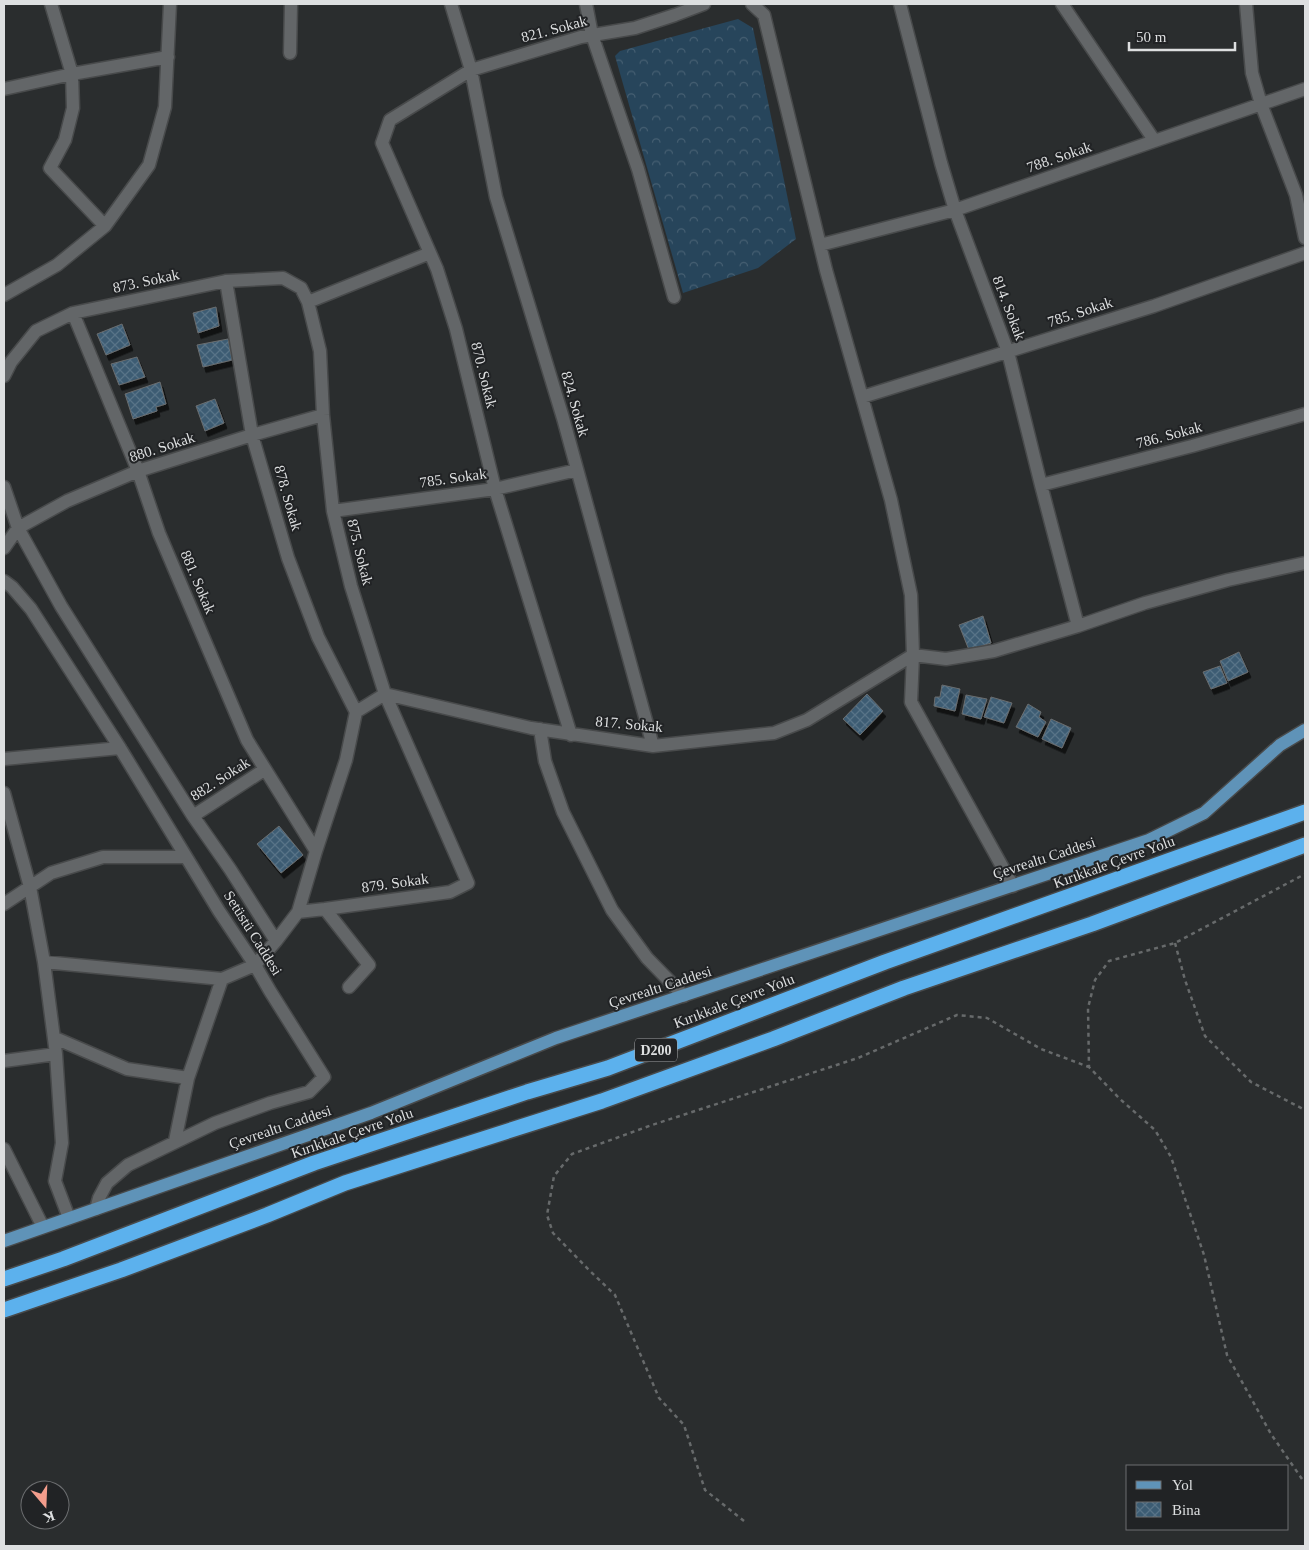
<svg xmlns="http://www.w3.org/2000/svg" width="1309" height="1550" font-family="'Times New Roman',serif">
<defs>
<pattern id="forest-crowns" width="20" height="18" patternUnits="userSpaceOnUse" patternTransform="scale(1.25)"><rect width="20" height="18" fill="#27455b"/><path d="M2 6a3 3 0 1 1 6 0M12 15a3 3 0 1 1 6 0" fill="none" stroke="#465f72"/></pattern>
<pattern id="building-cross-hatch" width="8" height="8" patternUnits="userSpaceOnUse" patternTransform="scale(1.25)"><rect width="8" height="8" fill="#3c5c73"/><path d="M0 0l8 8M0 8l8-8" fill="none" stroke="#587387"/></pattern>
<filter id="shadow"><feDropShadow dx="3" dy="5.5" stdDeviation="0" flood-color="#0009"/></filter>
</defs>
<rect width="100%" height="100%" fill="#2a2d2e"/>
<path fill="url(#forest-crowns)" d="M738 19 753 28 796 239 758 268 683 293 615 56 620 51Z"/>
<path fill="url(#building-cross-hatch)" stroke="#6a6d6f" filter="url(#shadow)" d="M216 307 219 326 198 333 193 313Z
M122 324 130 345 106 355 97 334Z
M228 339 232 360 203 367 197 345Z
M137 357 145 377 119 385 111 364Z
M160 382 166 404 156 407 157 411 133 419 125 394Z
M215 399 224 423 205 431 196 406Z
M983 616 991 643 969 650 959 625Z
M1239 652 1248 672 1228 681 1220 661Z
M1220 666 1227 683 1211 689 1203 672Z
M942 685 960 689 955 711 934 706 935 697H940Z
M867 694 883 711 860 735 843 719Z
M966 695 987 699 981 719 962 714Z
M991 697 1012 703 1004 723 984 717Z
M1028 704 1041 712 1039 717 1046 722 1038 737 1016 727Z
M1051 719 1071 728 1062 748 1042 739Z
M279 826 303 855 281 873 257 844Z"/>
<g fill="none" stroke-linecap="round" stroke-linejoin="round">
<defs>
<path id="minor" d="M51 4 72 74 73 108 65 140 50 168 105 226
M451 4 471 70 496 197 563 418 653 746
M586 4 592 35 638 169 674 297
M752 4 764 15 826 270 891 500 911 595 913 655 911 702 1013 886
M900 4 941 163 955 210 1008 352 1041 485 1078 626
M1062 4 1154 140
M1246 4 1252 73 1261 104 1296 195 1305 238
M290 53 291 4
M4 89 72 74 168 57
M820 245 955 210 1305 89
M226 281 252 435 288 558 318 637 356 712
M4 295 57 265 105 226 149 165 165 107 170 4
M308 302 430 253
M73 313 138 471 159 533 247 740 316 851
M4 376 11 362 36 331 73 313 226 281 283 278 301 288 308 302 320 351 323 415 333 511 351 586 385 694 468 883 450 892 325 909
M862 397 1154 306 1305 253
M1041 485 1192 446 1305 414
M4 487 18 528 61 606 193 816 230 869 276 941 255 965 222 979 188 1078 175 1141
M333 511 495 489 577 470
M4 548 18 528 67 501 138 471 252 435 323 415
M4 581 12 587 31 609 120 748 219 911 255 965 270 991 324 1077 309 1092 270 1103 215 1123 128 1165 107 1183 99 1198 96 1209
M385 694 531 728 653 746 774 733 807 720 913 655 946 659 994 651 1078 626 1145 603 1228 580 1305 563
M540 729 545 761 563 812 612 910 647 958 684 996
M571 735 495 489 456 329 437 269 382 143 390 120 471 70 581 37 635 28 675 15 704 4
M4 759 120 748
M4 793 30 887 44 962 56 1054 62 1143 55 1181 69 1218
M193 816 264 770
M4 904 51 873 103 857H186
M298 912 325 909 369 965 349 987
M276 941 298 912 316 851 346 760 356 712 385 694
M44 962 222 979
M55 1038 127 1069 188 1078
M4 1061 56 1054
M4 1149 43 1227"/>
<path id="major" d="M4 1241 371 1113 556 1038 1149 840 1204 813 1280 745 1305 730"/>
<path id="highway" d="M4 1279 63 1259 314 1163 527 1092 608 1068 885 962 1305 812
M4 1310 121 1270 267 1215 345 1183 602 1101 773 1039 904 988 1092 924 1305 845"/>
</defs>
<use href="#minor" stroke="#484a4b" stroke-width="15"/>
<use href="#major" stroke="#484a4b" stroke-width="15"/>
<use href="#highway" stroke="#484a4b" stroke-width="18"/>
<path stroke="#676a6b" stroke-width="2.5" stroke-dasharray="4 4" stroke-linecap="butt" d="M1175 943 1185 980 1205 1036 1251 1082 1305 1110
M1302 1479 1271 1434 1227 1355 1204 1255 1171 1157 1155 1130 1120 1099 1089 1067 1088 1008 1095 980 1109 961 1175 943 1305 874
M744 1521 705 1490 684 1425 659 1398 615 1295 589 1270 553 1233 547 1215 554 1176 572 1154 652 1125 858 1058 957 1015 987 1018 1041 1049 1089 1067"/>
<use href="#minor" stroke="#636668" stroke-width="12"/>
<use href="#major" stroke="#5f93b8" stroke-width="12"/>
<use href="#highway" stroke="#5cb1ed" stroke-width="15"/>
</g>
<g text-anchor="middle" stroke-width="4" stroke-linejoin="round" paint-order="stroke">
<rect fill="#212325" stroke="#a5a7a8" stroke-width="1" x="635" y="1038.5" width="42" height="23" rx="4"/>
<g font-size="14" font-weight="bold" fill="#dddfe0">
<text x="656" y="1055">D200</text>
</g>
<g font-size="15" fill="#dddfe0" stroke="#212325">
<text transform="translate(554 29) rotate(-15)" y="5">821. Sokak</text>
<text transform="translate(1059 157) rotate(-19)" y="5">788. Sokak</text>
<text transform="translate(146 281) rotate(-12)" y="5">873. Sokak</text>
<text transform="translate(1009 308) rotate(69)" y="5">814. Sokak</text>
<text transform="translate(1080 312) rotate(-18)" y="5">785. Sokak</text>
<text transform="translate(484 375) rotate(76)" y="5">870. Sokak</text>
<text transform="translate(575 404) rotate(74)" y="5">824. Sokak</text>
<text transform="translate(1169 435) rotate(-15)" y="5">786. Sokak</text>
<text transform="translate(162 447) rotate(-18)" y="5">880. Sokak</text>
<text transform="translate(453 478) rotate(-8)" y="5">785. Sokak</text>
<text transform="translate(288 498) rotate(74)" y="5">878. Sokak</text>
<text transform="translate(360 552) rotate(76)" y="5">875. Sokak</text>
<text transform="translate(198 582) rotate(67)" y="5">881. Sokak</text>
<text transform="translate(629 724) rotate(5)" y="5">817. Sokak</text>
<text transform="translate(220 779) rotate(-33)" y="5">882. Sokak</text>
<text transform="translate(1044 858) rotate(-18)" y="5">Çevrealtı Caddesi</text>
<text transform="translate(1114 862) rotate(-20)" y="5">Kırıkkale Çevre Yolu</text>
<text transform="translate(395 883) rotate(-8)" y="5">879. Sokak</text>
<text transform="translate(253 933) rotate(58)" y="5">Setüstü Caddesi</text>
<text transform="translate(660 987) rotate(-18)" y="5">Çevrealtı Caddesi</text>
<text transform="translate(734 1001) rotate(-21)" y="5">Kırıkkale Çevre Yolu</text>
<text transform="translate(280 1127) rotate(-19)" y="5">Çevrealtı Caddesi</text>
<text transform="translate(352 1133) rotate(-19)" y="5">Kırıkkale Çevre Yolu</text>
</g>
</g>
<rect width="1309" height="1550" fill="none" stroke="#dddfe0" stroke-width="10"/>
<rect x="1126" y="1465" width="162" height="65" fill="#212325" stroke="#6c6e70"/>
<rect x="1136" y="1481" width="25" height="8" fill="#5f93b8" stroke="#6c6e70"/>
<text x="1172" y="1490" font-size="15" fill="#dddfe0">Yol</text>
<rect x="1136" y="1502" width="25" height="15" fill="url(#building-cross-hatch)" stroke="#6c6e70"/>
<text x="1172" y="1515" font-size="15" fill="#dddfe0">Bina</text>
<g transform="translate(45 1505) rotate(161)"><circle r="24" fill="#212325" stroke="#6c6e70"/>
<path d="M0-4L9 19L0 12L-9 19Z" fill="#f49d8c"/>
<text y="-8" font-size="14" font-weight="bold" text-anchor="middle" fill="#dddfe0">K</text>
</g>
<path d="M1129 42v8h106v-8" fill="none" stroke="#dddfe0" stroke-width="2.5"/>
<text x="1136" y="42" font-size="15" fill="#dddfe0" stroke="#212325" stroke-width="4" paint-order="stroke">50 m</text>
</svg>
